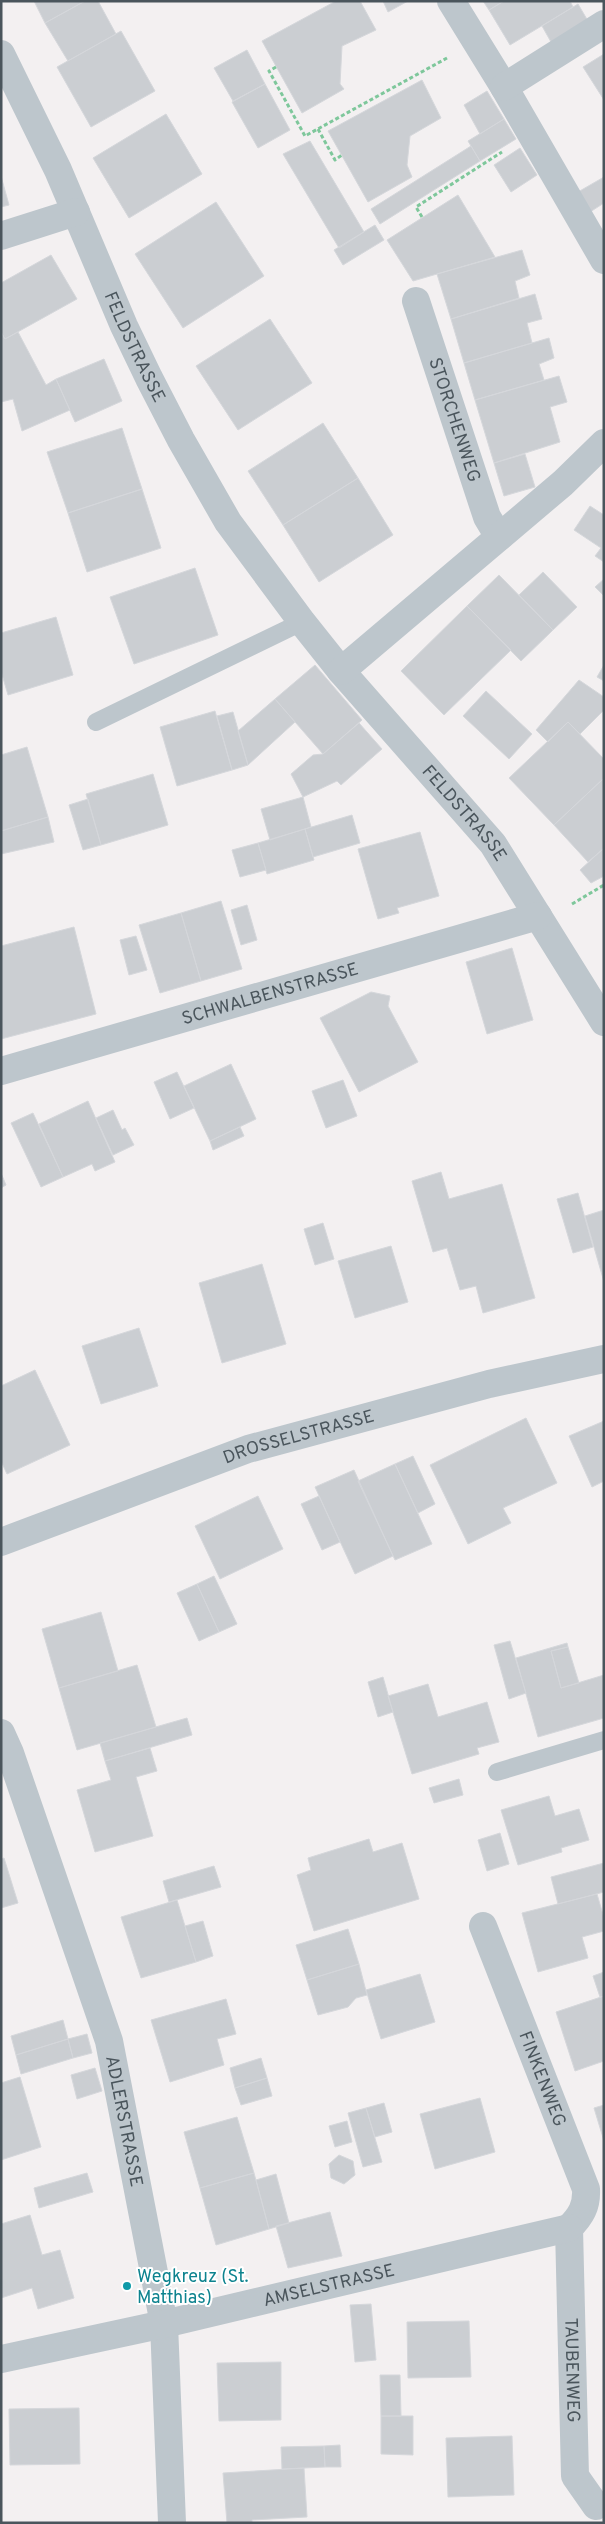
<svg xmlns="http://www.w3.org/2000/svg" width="605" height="2524" font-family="Overpass,sans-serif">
<rect width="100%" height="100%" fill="#f3f0f1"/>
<path fill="#cbced2" stroke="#d5d7db" d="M34 1H85L45 23Z
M85 1H98L116 34 68 61 45 23Z
M336 1H360L376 30 342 46 340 84 344 89 302 113 262 41Z
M383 1H408L388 12Z
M483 1H504L489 10Z
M504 1H570L573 7 510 45 489 10Z
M578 4 588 21 551 42 542 26Z
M121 31 155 91 91 127 57 67Z
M247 50 265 84 233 101 214 68Z
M604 54V100L583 67Z
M422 80 441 118 410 136 407 165 412 177 368 202 328 131Z
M265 84 290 130 258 148 232 102Z
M487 91 504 119 480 134 464 105Z
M166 114 202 174 129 218 93 158Z
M504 119 516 139 480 161 468 141Z
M310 141 364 232 339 248 283 154Z
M471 146 480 161 380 224 371 209Z
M520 148 537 175 511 192 494 165Z
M1 176 9 205 1 207Z
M604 177V203L590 212 578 192Z
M458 195 495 257 413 281 387 240Z
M216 202 264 276 183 328 135 254Z
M375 225 384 240 343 265 334 250Z
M522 250 530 275 515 281 519 298 451 319 437 274Z
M51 255 77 299 5 339 1 332V283Z
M535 294 542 319 527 323 532 343 464 363 451 319Z
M270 319 312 383 238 430 196 366Z
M1 332 5 339 18 332 46 385 56 379 70 410 22 431 13 399 1 402Z
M549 338 554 358 539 364 544 380 475 400 464 363Z
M104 359 122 401 75 422 56 379Z
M559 376 567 402 550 407 560 442 494 463 475 400Z
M323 423 358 478 283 525 248 471Z
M122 428 142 489 68 513 47 452Z
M525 454 535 487 504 496 494 463Z
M358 478 393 535 319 582 283 525Z
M142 489 161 548 87 572 68 513Z
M590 506 604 515V562L595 556 601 548 574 530Z
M195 568 218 635 134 664 110 597Z
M543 572 577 607 553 630 519 595Z
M499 575 553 630 521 661 467 606Z
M604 579V596L595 587Z
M467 606 511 650 444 715 401 671Z
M56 617 73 675 8 695 1 671V633Z
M315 665 362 720 323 754 275 699Z
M604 665V681L597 677Z
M579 680 604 697V710L580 734 568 722 548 742 536 730Z
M486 691 532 734 509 759 463 716Z
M275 699 295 722 248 765 238 731Z
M215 711 232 770 177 786 160 727Z
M233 712 248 765 232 770 217 716Z
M568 722 604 759V778L554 825 509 778Z
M359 723 382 749 341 785 337 781 303 797 291 774 313 755 323 754Z
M27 747 48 817 1 831V755Z
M153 774 168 825 101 845 86 794Z
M604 778V848L588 862 554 825Z
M303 797 311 827 270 840 261 809Z
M88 799 101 845 83 850 69 805Z
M352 815 360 843 313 857 305 829Z
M48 817 54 842 1 854V831Z
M305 829 314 860 267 874 258 843Z
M420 832 439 896 397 908 399 913 378 919 358 849Z
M258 843 266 870 240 877 232 850Z
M604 848V876L591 883 580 870Z
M221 901 242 969 201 981 181 913Z
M247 905 257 940 241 945 231 910Z
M181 913 201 981 160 993 139 925Z
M74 927 96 1014 1 1039V946Z
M136 936 147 970 129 975 120 940Z
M512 948 533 1020 487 1034 466 962Z
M371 992 390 996 388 1006 418 1062 359 1092 320 1018Z
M231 1064 256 1119 210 1141 184 1086Z
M177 1072 194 1108 170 1119 154 1082Z
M343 1080 357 1116 326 1128 312 1091Z
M88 1101 115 1162 95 1171 92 1164 63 1177 39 1124Z
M113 1110 122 1130 125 1128 134 1145 113 1155 96 1118Z
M33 1113 63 1177 41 1187 11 1123Z
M240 1127 244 1136 213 1150 210 1141Z
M441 1172 449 1199 502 1184 535 1298 483 1313 476 1286 460 1290 447 1248 433 1252 412 1181Z
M1 1173 6 1185 1 1188Z
M578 1193 593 1247 573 1253 557 1199Z
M604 1210V1282L585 1216Z
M323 1223 334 1259 315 1265 304 1229Z
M391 1246 408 1302 355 1318 338 1261Z
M262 1264 286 1344 222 1363 199 1283Z
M139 1328 158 1386 101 1404 82 1346Z
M35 1370 70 1445 7 1474 1 1461V1386Z
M526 1418 557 1483 503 1508 511 1523 468 1544 430 1465Z
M604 1421V1481L592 1487 569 1436Z
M413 1456 435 1504 418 1513 395 1464Z
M395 1464 432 1544 395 1560 358 1481Z
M354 1470 393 1556 355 1574 315 1487Z
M258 1496 283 1549 220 1579 195 1526Z
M319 1496 340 1542 322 1550 301 1504Z
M214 1576 237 1624 219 1632 197 1584Z
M197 1584 219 1632 199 1641 177 1593Z
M101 1612 118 1671 59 1688 42 1629Z
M510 1641 526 1693 509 1699 494 1645Z
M567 1643 568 1647 551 1651 561 1688 604 1675V1718L538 1737 516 1658Z
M568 1647 579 1683 561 1688 551 1651Z
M137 1665 156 1727 77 1750 59 1688Z
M383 1677 393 1712 378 1717 368 1682Z
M428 1684 438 1717 487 1702 499 1742 477 1748 479 1754 412 1774 388 1696Z
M187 1718 192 1735 105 1761 100 1743Z
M150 1748 157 1771 136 1777 153 1836 95 1852 77 1790 111 1780 105 1761Z
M459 1779 463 1795 434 1803 429 1788Z
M549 1796 555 1816 579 1809 589 1840 561 1848 562 1852 518 1865 501 1810Z
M500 1833 509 1864 487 1871 478 1840Z
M369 1839 373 1852 402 1843 419 1899 314 1931 297 1875 311 1870 308 1858Z
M4 1858 18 1903 1 1908V1859Z
M604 1863V1892L558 1904 551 1877Z
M214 1866 221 1887 169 1902 163 1881Z
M597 1894 604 1918V1931L582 1937 588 1958 538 1972 522 1913Z
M177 1900 196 1962 141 1978 121 1917Z
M203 1921 213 1956 196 1962 185 1926Z
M348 1929 359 1964 307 1980 296 1945Z
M359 1964 367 1995 356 1998 348 2007 318 2015 307 1980Z
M604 1972V1996L600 1997 593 1976Z
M420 1974 435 2022 381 2039 366 1990Z
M604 1996V2061L575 2071 556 2012Z
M226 1999 236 2034 217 2039 224 2065 170 2082 151 2020Z
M63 2020 68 2039 16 2055 11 2036Z
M87 2034 92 2053 73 2058 68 2039Z
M68 2039 73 2058 21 2074 16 2055Z
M261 2058 267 2078 235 2088 230 2068Z
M95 2068 102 2091 77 2099 71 2075Z
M20 2077 41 2147 1 2160V2083Z
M267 2078 272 2096 241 2105 235 2088Z
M480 2098 495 2152 435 2169 420 2114Z
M384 2103 392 2132 375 2137 366 2108Z
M604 2105V2141L594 2108Z
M366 2108 382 2162 363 2167 348 2113Z
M237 2117 254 2173 200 2188 184 2132Z
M347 2121 352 2142 335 2147 329 2126Z
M339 2155 353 2161 355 2175 344 2184 331 2178 329 2164Z
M87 2173 93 2192 39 2208 34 2188Z
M254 2173 269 2229 216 2245 200 2188Z
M276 2174 289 2223 269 2229 256 2180Z
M330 2212 342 2256 288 2268 276 2226Z
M30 2215 42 2255 60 2250 74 2298 38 2309 32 2288 1 2298V2224Z
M371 2304 376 2360 355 2362 350 2305Z
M469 2321 471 2377 408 2378 407 2322Z
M281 2362V2420L219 2421 217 2363Z
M380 2375H400L401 2416H381Z
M79 2408 80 2464 10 2465 9 2409Z
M381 2416H413V2455L381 2454Z
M512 2436 514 2495 448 2497 446 2438Z
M340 2445 341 2467H325L324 2446Z
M324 2446 325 2467 282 2469 281 2447Z
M304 2468 307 2517 252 2520V2523H227L223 2473Z"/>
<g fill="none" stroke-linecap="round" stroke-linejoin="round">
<path stroke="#7ec79b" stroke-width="3" stroke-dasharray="4 2.5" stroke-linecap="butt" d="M276 67 269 71 305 136 447 58
M318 129 335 160 342 155
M422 217 416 207 502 152
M572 904 604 885"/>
<path stroke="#bdc6cc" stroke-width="18" d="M96 722 302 622
M497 1772 604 1740"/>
<g stroke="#bdc6cc" stroke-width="28">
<path d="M451 1 504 87 604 260"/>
<path id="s1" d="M1 54 58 170 124 326 149 378 181 440 228 522 302 622 341 671 493 844 604 1022"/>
<path d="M504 87 604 24"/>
<path d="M1 236 76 212"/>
<path id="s2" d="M416 301 487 517 499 537"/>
<path d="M341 671 563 483 604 443"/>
<path id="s3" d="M1 1071 538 916"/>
<path id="s4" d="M1 1542 248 1449 489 1384 604 1359"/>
<path id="s5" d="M1 1733 10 1753 109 2041 164 2324 172 2523"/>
<path id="s6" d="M483 1926 586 2189C587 2206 581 2216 569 2228"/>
<path id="s7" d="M569 2228 575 2476 596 2506"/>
<path id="s8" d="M1 2359 164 2324 569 2228"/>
</g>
</g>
<circle fill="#0f9aa8" stroke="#fff" stroke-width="2" cx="127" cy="2286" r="5"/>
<g text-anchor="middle" stroke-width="4" stroke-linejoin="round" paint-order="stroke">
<g font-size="18" fill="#4a555c" stroke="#fff">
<text dy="6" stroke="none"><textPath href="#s1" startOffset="322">FELDSTRASSE</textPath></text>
<text dy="6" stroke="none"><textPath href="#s2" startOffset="125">STORCHENWEG</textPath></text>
<text dy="6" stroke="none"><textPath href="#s1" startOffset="896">FELDSTRASSE</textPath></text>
<text dy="6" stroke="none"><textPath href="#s3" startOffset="280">SCHWALBENSTRASSE</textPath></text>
<text dy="6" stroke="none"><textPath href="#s4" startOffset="316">DROSSELSTRASSE</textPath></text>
<text dy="6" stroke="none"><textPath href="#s6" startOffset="164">FINKENWEG</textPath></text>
<text dy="6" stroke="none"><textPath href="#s5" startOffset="408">ADLERSTRASSE</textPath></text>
<text dy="6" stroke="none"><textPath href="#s8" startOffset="336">AMSELSTRASSE</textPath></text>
<text dy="6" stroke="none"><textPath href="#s7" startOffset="142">TAUBENWEG</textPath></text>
</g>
<g font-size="18" fill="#0d838f" stroke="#fff" text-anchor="start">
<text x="137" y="2282">Wegkreuz (St.<tspan x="137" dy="21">Matthias)</tspan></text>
</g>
</g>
<rect width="605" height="2524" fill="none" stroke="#4a555c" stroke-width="5"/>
</svg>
